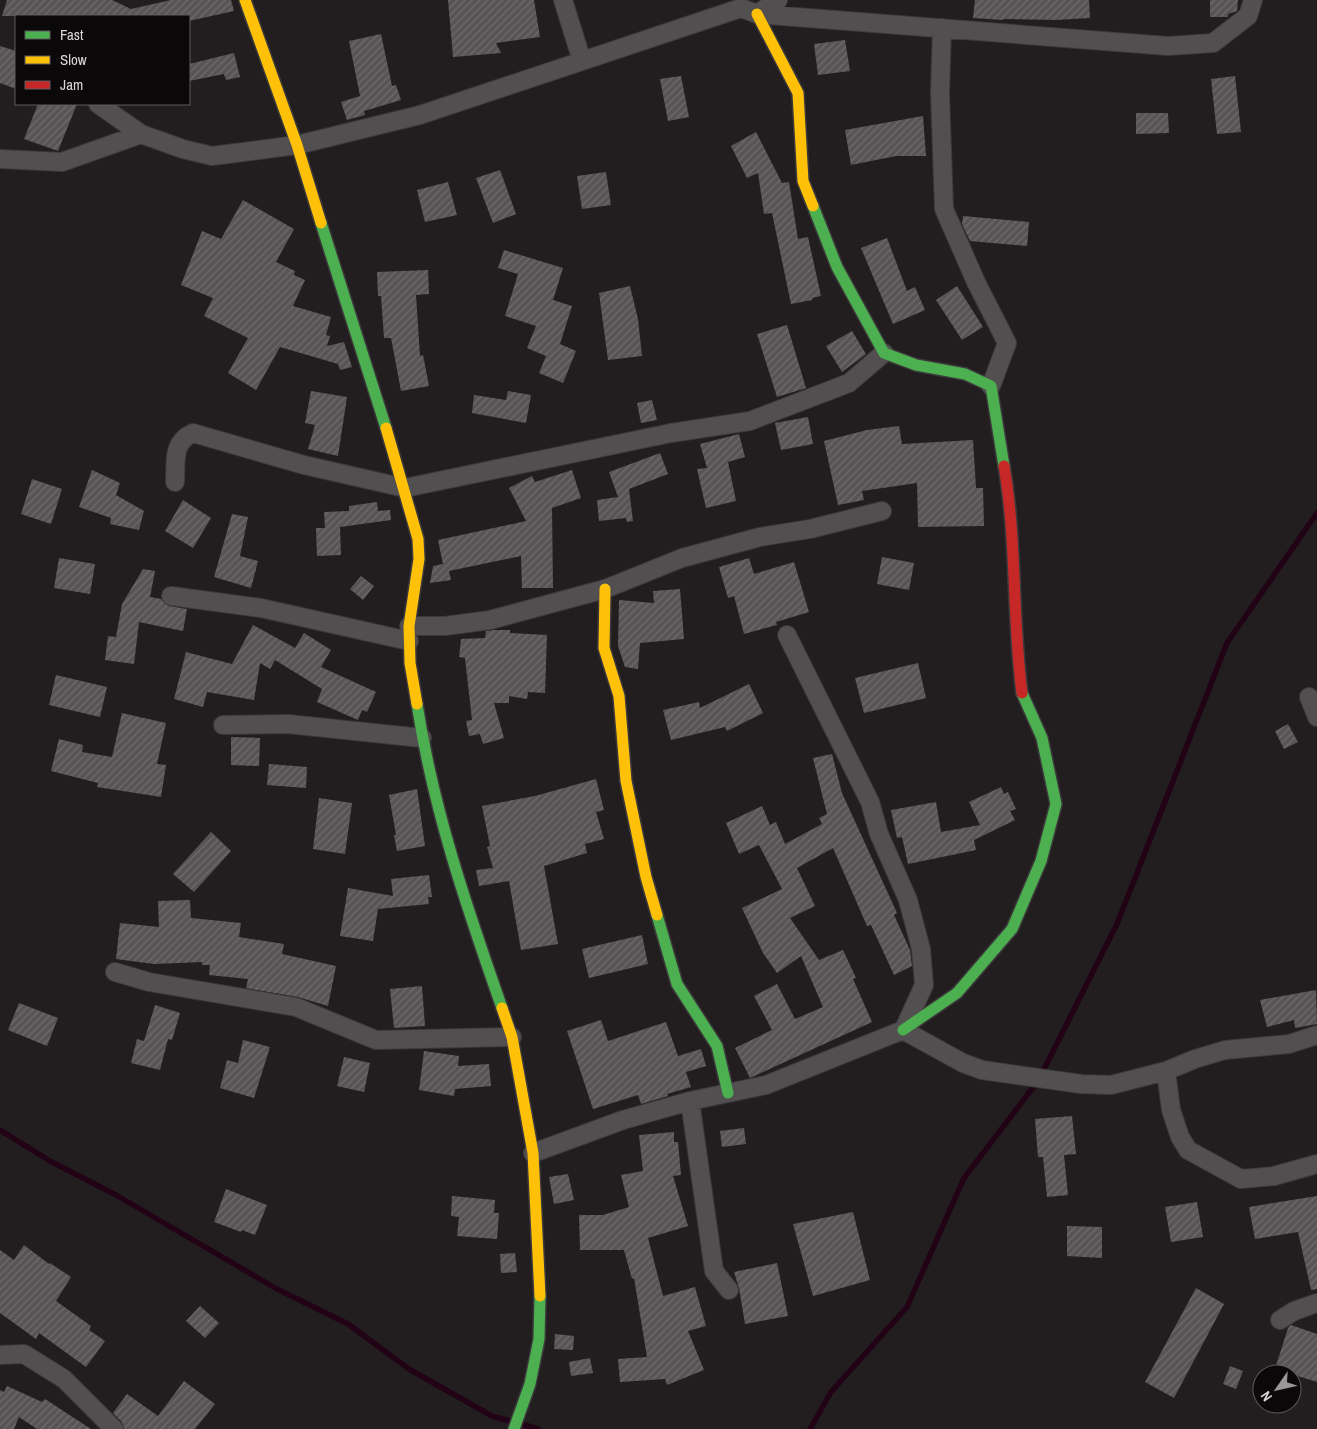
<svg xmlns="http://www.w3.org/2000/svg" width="1317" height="1429" font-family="'Archivo Narrow',sans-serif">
<defs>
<pattern id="building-hatch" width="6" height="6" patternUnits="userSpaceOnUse" patternTransform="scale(1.25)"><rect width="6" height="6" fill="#585456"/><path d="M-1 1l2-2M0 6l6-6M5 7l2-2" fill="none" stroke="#6f6c6e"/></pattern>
</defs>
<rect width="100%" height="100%" fill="#221e20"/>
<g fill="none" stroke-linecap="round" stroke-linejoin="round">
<path stroke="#220315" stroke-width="5.5" d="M0 1130 50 1161 116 1195 277 1289 348 1324 409 1369 492 1416 509 1421
M521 1424 538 1429
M810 1429 831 1392 907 1307 964 1178 1038 1081 1117 924 1227 643 1317 513"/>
</g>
<path fill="url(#building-hatch)" d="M7 0H112L131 9 171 0H231L234 11 189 21V16H2Z
M448 0H534L540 37 496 43 501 53 453 57Z
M975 0H1089L1090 18 1056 20 1004 19 1003 20 973 18Z
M1210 0H1238L1237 11 1228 14V17H1210Z
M381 34 392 86 396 85 401 100 364 111 365 115 347 120 341 102 360 96 349 41Z
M845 40 850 71 818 75 814 44Z
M0 46 16 51V89L0 83Z
M234 53 240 77 226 80 224 74 189 81V64Z
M681 76 689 117 668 121 660 79Z
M1235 76 1241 132 1217 134 1211 79Z
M38 104H77L58 151 24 139Z
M1136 113H1168L1169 133 1136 134Z
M923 116 926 156H896L851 165 845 130Z
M756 132 782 183 789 182 798 239 808 237 821 296 812 298V300L791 304 772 213 764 214 758 173 747 178 731 146Z
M500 170 516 214 493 223 476 178Z
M606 172 611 205 582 209 577 176Z
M448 182 457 215 425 222 417 190Z
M243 200 294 229 276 262 295 271 294 275 305 280 293 306 331 317 326 335 330 336 327 346 344 342 352 367 340 370 338 364 280 347 256 390 228 373 248 338 204 316 213 298 181 285 202 231 221 239Z
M963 216 1029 222 1027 246 970 241 962 224Z
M887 238 907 291 915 287 925 310 893 324 861 248Z
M504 250 563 268 553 300 572 306 560 344 576 351 563 383 539 373 546 356 527 348 536 326 505 316 518 274 498 268Z
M428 270 429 294 416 295 420 356 423 355 429 386 401 391 391 338H384L381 296H378L377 272Z
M630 286 638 319 642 356 608 360 599 293Z
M957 286 983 327 962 340 936 300Z
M787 325 806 388 777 397 757 334Z
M852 331 866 354 842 372 826 346Z
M311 391 347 397 338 456 308 449 315 425 305 423Z
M508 391 531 395 526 423 472 413 474 395 506 400Z
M652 400 657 420 641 423 637 403Z
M808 417 813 444 781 450 775 423Z
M899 426 902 444 973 440 976 488H983L984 526 918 527 917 483 862 491 864 500 838 505 824 441 867 430Z
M739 434 745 457 728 462 736 501 706 508 697 469 707 468 700 444Z
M660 453 668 474 629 489 633 521 627 522 626 518 599 521 597 500 618 497 609 472Z
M92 470 120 483 116 495 144 511 139 530 110 524 111 518 79 507Z
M572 470 581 498 552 508 553 588H522L521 556 449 571 451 580 430 583 433 566 443 564 438 540 526 521 509 488 532 476 535 482Z
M32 479 62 489 51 524 21 514Z
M183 500 211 518 193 548 165 531Z
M377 502 378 511 390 510 391 520 340 527 341 555 317 556 316 528H325L324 512 349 511V506Z
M232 514 248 517 240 556 258 561 251 588 214 577Z
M882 557 914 563 909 590 877 584Z
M59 558 95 564 90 594 54 588Z
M749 558 754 574 794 562 809 612 776 622 777 625 744 634 734 596 728 598 719 567Z
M143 569 155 571 150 597 161 599 169 606 187 609 183 631 139 622 134 664 105 660 108 636 116 637 122 604Z
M361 576 374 586 363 600 350 589Z
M680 589 684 639 640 643 638 669 625 667 618 646 619 600 654 603 653 591Z
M253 625 295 648 304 633 331 650 321 667 376 692 367 712 362 710 358 720 317 702 322 689 275 660 270 669 260 663 254 700 207 692 203 707 174 699 186 652 232 664Z
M494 630H510V633L547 635 545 693 528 692 527 699 509 696V703H494L504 738 483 744 480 734 469 736 466 721 472 720 465 658 459 657 461 639 485 638 486 631Z
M918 663 926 698 864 713 855 678Z
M56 675 107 687 100 717 49 705Z
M749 684 763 713 727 731 725 727 671 740 663 710 699 702 700 708Z
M122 713 166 723 157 764 166 765 161 797 97 787 98 783 51 771 59 739 83 745 82 752 112 757Z
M1288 724 1298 742 1284 749 1275 731Z
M231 737 260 738 259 766 231 765Z
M832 754 842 793 897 913 894 915 910 950 912 966 894 975 871 925 867 926 833 848 797 868 815 906 790 918 819 960 843 950 856 978 853 979 872 1022 750 1078 735 1048 772 1030 754 996 777 984 795 1019 823 1007 801 956 777 973 763 953 742 908 782 889 759 845 739 854 726 823 762 806 770 825 776 822 785 844 822 824 819 818 827 814 813 758Z
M269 764 307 767 306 788 267 785Z
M596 779 604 810 596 812 604 839 585 844 587 853 544 866 558 944 521 950 509 881 479 886 476 870 493 868 487 847 490 846 482 806 535 796Z
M1001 787 1004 794 1008 792 1016 809 1010 811 1015 820 974 840 976 850 908 864 902 837 897 838 891 810 936 802 941 832 980 825 969 802Z
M417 789 425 846 397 851 394 835H396L389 795Z
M319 798 352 803 345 854 313 849Z
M211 832 231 851 194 892 173 874Z
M429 875 432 897H428L429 904 378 909 373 941 340 936 348 888 393 896 391 879Z
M190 900 191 918 241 923 239 937 284 944 282 954 336 966 328 1006 298 997 246 988 248 979 209 975 210 965H202V962L154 964 116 959 120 923 159 927 158 901Z
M642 935 648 964 589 978 582 949Z
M422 986 425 1026 394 1028 390 989Z
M1316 990 1317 1024 1295 1028 1294 1020 1267 1027 1260 1000Z
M19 1003 58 1018 47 1046 8 1030Z
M155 1005 180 1013 172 1040 168 1039 160 1070 131 1063 137 1039 144 1041Z
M601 1020 608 1041 666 1022 678 1056 701 1049 706 1066 686 1072 691 1087 667 1094 668 1096 641 1104 638 1095 593 1109 567 1031Z
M243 1040 270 1047 254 1098 220 1088 227 1060 238 1063Z
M424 1051 459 1056 458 1066 489 1064 491 1086 455 1089 454 1096 419 1090Z
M344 1057 370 1063 364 1092 337 1086Z
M1072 1116 1076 1154 1064 1155 1068 1195 1047 1197 1043 1157H1038L1035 1119Z
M744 1128 746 1144 722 1147 720 1131Z
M674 1132V1142H678L681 1175 673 1176 688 1226 648 1238 663 1296 695 1287 706 1326 688 1331 704 1370 667 1385 665 1379 620 1382 618 1359 647 1357 634 1278 632 1279 624 1250H580L579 1215H603L629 1207 621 1175 643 1171 639 1135Z
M568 1174 574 1200 554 1204 549 1177Z
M226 1189 267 1205 255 1235 242 1230 241 1232 214 1222Z
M452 1196 495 1200 494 1213H499L497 1239 457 1236 459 1217 451 1216Z
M1317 1196V1289L1311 1290 1298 1232 1255 1239 1249 1207Z
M1197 1202 1203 1237 1171 1242 1165 1207Z
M853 1212 870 1280 813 1296 793 1224Z
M1067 1226 1102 1227V1258L1067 1256Z
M24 1245 49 1264 50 1263 71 1277 56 1301 91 1326 89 1330 105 1341 86 1367 39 1333 36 1339 0 1313V1250L14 1260Z
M515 1253 517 1272 501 1273 500 1254Z
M777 1263 788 1316 745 1324 739 1288 734 1272Z
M1196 1288 1224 1304 1174 1398 1145 1382Z
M200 1306 219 1323 205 1338 186 1321Z
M1291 1325 1317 1334V1382L1275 1369 1288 1328Z
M555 1334 574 1336 573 1350 554 1349Z
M590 1358 593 1373 571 1376 569 1362Z
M1230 1366 1243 1371 1236 1389 1223 1384Z
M184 1381 215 1404 195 1429H124L122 1422 113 1413 127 1394 158 1416Z
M7 1386 42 1402 45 1399 91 1429H37L19 1417 14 1429H0V1390L4 1392Z"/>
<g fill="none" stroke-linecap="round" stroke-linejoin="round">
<defs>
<path id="street" d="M563 0 582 61
M757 14 1168 46 1213 43 1248 16 1253 0
M942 28 940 93 944 209 976 282 1007 343 991 386
M98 104 141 134 183 149 212 156 297 145 420 115 741 8 757 14 778 0
M0 159 62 162 141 134
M175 482C176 462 172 442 193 433L304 465 405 488 671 433 750 421 849 383 884 353
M171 596 261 608 409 641
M409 626H445L490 620 605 589 682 558 760 537 810 529 882 511
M787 635 870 802 879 834 908 900 921 949 924 985 904 1029
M1309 697 1317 717
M223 725 288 724 422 738
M115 972 149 982 296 1007 376 1040 512 1037
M1166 1071 1171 1110 1180 1137 1188 1150 1241 1179 1274 1176 1317 1164
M690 1101 714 1271 729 1290
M533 1153 623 1120 690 1101 766 1085 903 1030 963 1063 982 1070 1081 1084 1111 1085 1166 1071 1195 1059 1225 1050 1289 1044 1317 1035
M1280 1320 1294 1311 1317 1303
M0 1355 24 1354 64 1379 114 1429"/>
<path id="fast" d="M813 206 837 267 884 353 916 365 965 374 991 386 1004 466
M321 223 386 428
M417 704C433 809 467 908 502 1008
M657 915 677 984 717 1046 728 1093
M903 1030 957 993 1012 929 1041 861 1056 804 1042 738 1022 693
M514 1429 530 1384 539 1339 540 1296"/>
<path id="slow" d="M245 0 297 145 321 223
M757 14 798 93 803 181 813 206
M386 428 418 539 419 559 409 626 410 663 417 704
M605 589 604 648 619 696 626 781 646 877 657 915
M502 1008 512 1037 533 1153 540 1296"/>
<path id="jam" d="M1004 466C1017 541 1012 618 1022 693"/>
</defs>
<use href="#street" stroke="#3c393b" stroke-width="20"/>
<use href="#fast" stroke="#3c393b" stroke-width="14"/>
<use href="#slow" stroke="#3c393b" stroke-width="14"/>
<use href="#jam" stroke="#3c393b" stroke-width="14"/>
<use href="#street" stroke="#524f51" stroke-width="18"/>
<use href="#fast" stroke="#4caf50" stroke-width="11"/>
<use href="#slow" stroke="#ffc107" stroke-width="11"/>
<use href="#jam" stroke="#c62828" stroke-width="11"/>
</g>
<rect x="15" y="15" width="175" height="90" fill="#0b0809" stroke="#5e5a5c"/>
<rect x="25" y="31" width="25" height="8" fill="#4caf50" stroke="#5e5a5c"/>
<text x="60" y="40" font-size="15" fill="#dad5d8">Fast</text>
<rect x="25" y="56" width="25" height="8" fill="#ffc107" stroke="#5e5a5c"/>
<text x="60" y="65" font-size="15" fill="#dad5d8">Slow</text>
<rect x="25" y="81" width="25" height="8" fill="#c62828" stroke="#5e5a5c"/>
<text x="60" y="90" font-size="15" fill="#dad5d8">Jam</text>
<g transform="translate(1277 1389) rotate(236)"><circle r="24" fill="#0b0809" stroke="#5e5a5c"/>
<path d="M0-4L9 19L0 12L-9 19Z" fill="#9a9598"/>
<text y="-8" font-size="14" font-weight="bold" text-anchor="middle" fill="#dad5d8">N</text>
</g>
</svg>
